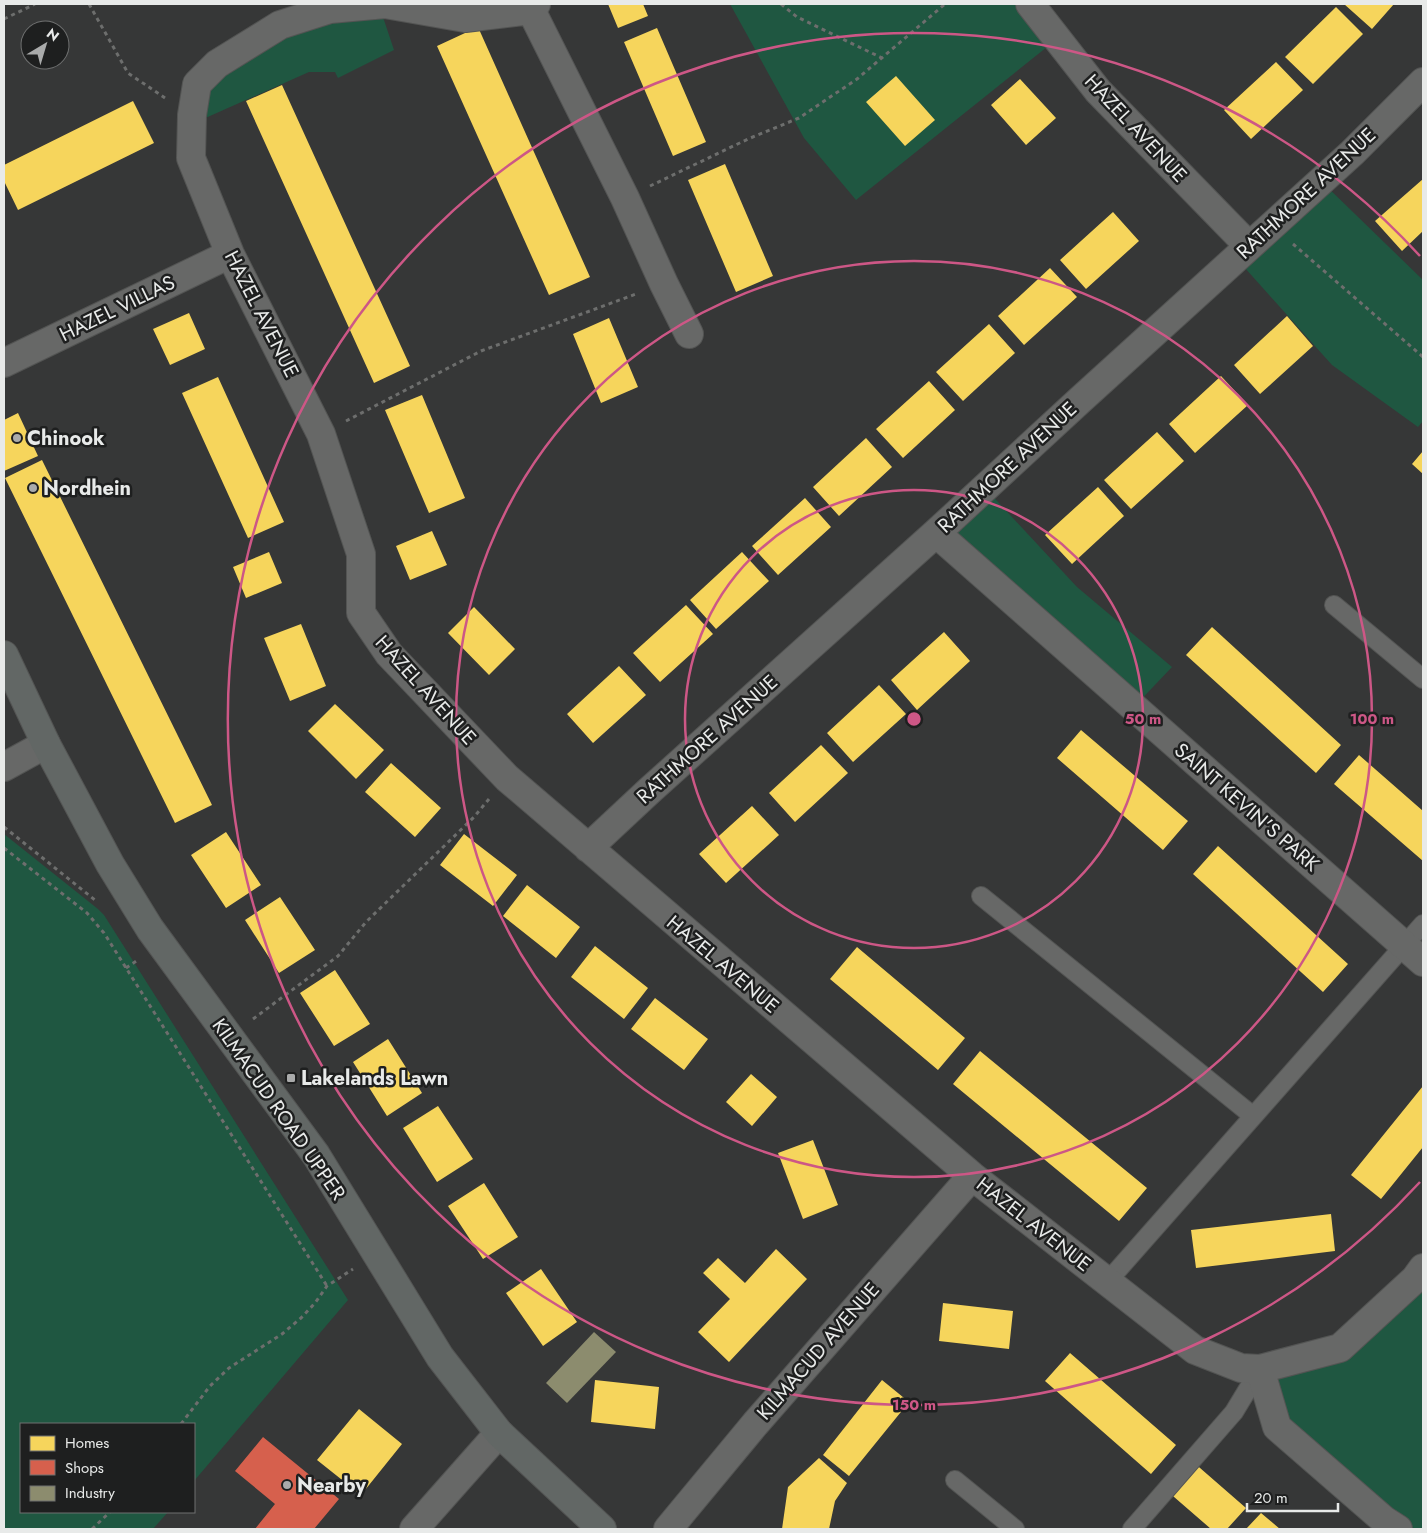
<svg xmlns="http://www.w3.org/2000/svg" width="1427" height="1533" font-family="Jost,sans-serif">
<rect width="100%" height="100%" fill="#363737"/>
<path fill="#1f5741" d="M730 4H1030L1057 39 856 200 804 138Z
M379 5 394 50 338 78 335 72H309L192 124 197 84 281 25Z
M1321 181 1423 280V421L1418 427 1332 365 1236 258Z
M985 488 1077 587 1172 667 1134 707 936 533Z
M4 834 98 909 104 915 348 1300 194 1481V1424H21V1512H168L153 1529H4Z
M1423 1287V1529H1399L1277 1427 1261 1369 1340 1348Z"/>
<path fill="#f6d55c" d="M608 4H643L648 16 618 28Z
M1344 4H1394L1372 29Z
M1336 7 1363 34 1313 84 1285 57Z
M478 27 590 277 549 295 437 46Z
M657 28 706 142 673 156 624 42Z
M1276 62 1303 90 1251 139 1224 110Z
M896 76 935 120 905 146 866 102Z
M1020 79 1056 118 1026 145 991 105Z
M282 85 410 366 374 383 246 101Z
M133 101 154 143 18 210 4 181V165Z
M725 164 773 276 736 292 688 180Z
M1423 179V231L1402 251 1375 221Z
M1113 212 1139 241 1086 289 1060 260Z
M1050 268 1077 297 1024 345 998 316Z
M189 313 205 349 170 365 153 329Z
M1287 316 1313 346 1260 394 1234 365Z
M609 318 638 387 601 403 573 334Z
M989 324 1015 353 963 401 936 372Z
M1221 376 1248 405 1195 453 1169 424Z
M218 377 284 522 248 538 182 393Z
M929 381 955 410 903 458 876 429Z
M422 395 465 498 429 513 385 410Z
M18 413 38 456 4 471V420Z
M1157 432 1184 461 1131 509 1104 480Z
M866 438 892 467 839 516 813 487Z
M1423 451V474L1412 464Z
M42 460 212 805 175 823 5 478Z
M1098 487 1124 516 1072 564 1045 535Z
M805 498 831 527 778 575 752 546Z
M432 531 447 565 410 580 396 546Z
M269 552 282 583 246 598 233 567Z
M742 552 769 581 716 629 690 600Z
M686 605 713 634 660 682 633 653Z
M474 607 515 649 489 675 448 633Z
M301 624 326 686 290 701 264 638Z
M1212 627 1341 745 1316 773 1186 655Z
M944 632 970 661 917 710 891 680Z
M619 666 646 695 593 743 567 714Z
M879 685 906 714 853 762 827 733Z
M335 704 384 750 356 779 308 731Z
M1081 730 1188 821 1163 850 1057 758Z
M821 745 848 773 795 822 769 793Z
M1359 755 1423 811V861L1334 784Z
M391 763 441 808 415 837 365 792Z
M752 806 779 835 726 883 699 854Z
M226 832 261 885 226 908 191 855Z
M464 834 517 875 493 906 440 865Z
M1218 846 1348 964 1323 992 1193 874Z
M527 885 580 927 556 958 503 916Z
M280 897 315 950 279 973 245 920Z
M595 946 648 988 624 1019 571 977Z
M857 947 965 1038 938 1070 830 979Z
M335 970 370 1024 334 1046 300 993Z
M655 998 708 1039 684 1070 631 1029Z
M388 1039 422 1093 387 1116 353 1062Z
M980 1051 1147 1188 1119 1221 953 1084Z
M751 1074 777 1097 752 1126 726 1102Z
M1423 1086V1147L1381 1199 1351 1175Z
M438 1106 473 1159 437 1182 403 1128Z
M813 1140 838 1205 803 1219 778 1153Z
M484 1183 518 1237 483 1259 448 1206Z
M1331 1214 1335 1251 1196 1268 1191 1230Z
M776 1249 807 1279 729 1362 698 1332 730 1299 703 1273 718 1258 745 1283Z
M541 1269 577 1322 543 1346 506 1293Z
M943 1303 1013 1311 1009 1349 939 1341Z
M1070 1353 1176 1445 1151 1474 1045 1381Z
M595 1380 659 1387 655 1429 591 1422Z
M882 1380 909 1402 849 1476 823 1455Z
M359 1409 402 1444 361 1495 317 1460Z
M819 1458 847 1483 835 1501 829 1529H782L788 1487Z
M1192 1461 1246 1508 1227 1529H1211L1166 1490Z
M1261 1513 1280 1529H1246Z"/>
<path fill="#d6604d" d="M263 1437 339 1499 314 1529H255L275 1504 235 1471Z"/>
<path fill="#8c8c6e" d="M594 1332 616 1352 567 1403 546 1383Z"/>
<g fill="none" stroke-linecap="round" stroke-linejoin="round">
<defs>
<path id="lane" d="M1334 605 1423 679
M981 896 1253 1116
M1108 1281 1423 924
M955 1480 1015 1529
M1132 1529 1234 1412 1260 1369"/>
<path id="street" d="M536 4 531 10 465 18 385 4 330 9 280 25 217 64 197 84 192 115 191 158 230 254 321 434 361 554V613L389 654 507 778 972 1176 1195 1350 1241 1368 1260 1369 1277 1427 1384 1520 1398 1529
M1030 4 1098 91 1249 246
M531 10 625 198 664 284 689 334
M4 363 230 254
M936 533 1423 962
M4 767 46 744
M588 848 649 791 936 533 1079 401 1352 153 1423 82
M1260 1369 1340 1348 1415 1279 1423 1268
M414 1529 499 1433
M668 1529 755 1424 972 1176"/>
<path id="secondary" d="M4 655 46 744 110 864 150 929 316 1155 440 1357 499 1433 602 1529"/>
</defs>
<use href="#lane" stroke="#535453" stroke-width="20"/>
<use href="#street" stroke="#535453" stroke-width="30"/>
<use href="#secondary" stroke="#535453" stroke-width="30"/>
<path stroke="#6d6e6d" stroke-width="3" stroke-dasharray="4 4" stroke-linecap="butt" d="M89 4 128 73 165 98
M781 4 797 17 882 58
M4 19 35 4
M650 186 748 139 799 118 857 79 945 4
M1293 244 1423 357
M346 421 481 351 636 294
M4 827 95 900 96 899
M4 848 87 913 104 933 327 1286
M126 968 138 960
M253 1019 338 956 366 922 474 817 489 799
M181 1424 210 1386 229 1368 282 1334 301 1318 315 1303 327 1286 353 1269
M92 1529 110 1512"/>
<use href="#lane" stroke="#676867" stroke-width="18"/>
<use href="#street" stroke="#676867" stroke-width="28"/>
<use href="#secondary" stroke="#626765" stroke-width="28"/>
</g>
<g fill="none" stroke="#cd5786" stroke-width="2.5">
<circle cx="914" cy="719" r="229"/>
<circle cx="914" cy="719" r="458"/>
<path d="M1420 1182A686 686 0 1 1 1420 256"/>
</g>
<g fill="#aaabab" stroke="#1e1f1f" stroke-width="2">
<circle cx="17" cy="438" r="5"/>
<circle cx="33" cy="488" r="5"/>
<rect x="286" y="1073" width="10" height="10" rx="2.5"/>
<circle cx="287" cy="1485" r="5"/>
</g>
<g text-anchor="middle" stroke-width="5" stroke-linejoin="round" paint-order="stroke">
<g font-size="20" fill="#e8eae9" stroke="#1e1f1f">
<text transform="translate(1136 128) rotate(47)" y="7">HAZEL AVENUE</text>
<text transform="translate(1306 193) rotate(-43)" y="7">RATHMORE AVENUE</text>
<text transform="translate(117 308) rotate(-26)" y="7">HAZEL VILLAS</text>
<text transform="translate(262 314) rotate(63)" y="7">HAZEL AVENUE</text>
<text transform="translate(1007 467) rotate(-43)" y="7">RATHMORE AVENUE</text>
<text transform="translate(426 690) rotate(48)" y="7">HAZEL AVENUE</text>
<text transform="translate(707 739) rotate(-42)" y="7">RATHMORE AVENUE</text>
<text transform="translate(1247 807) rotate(41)" y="7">SAINT KEVIN'S PARK</text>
<text transform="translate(723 964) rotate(40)" y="7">HAZEL AVENUE</text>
<text transform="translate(279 1109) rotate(55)" y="7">KILMACUD ROAD UPPER</text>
<text transform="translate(1034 1224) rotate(38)" y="7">HAZEL AVENUE</text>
<text transform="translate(818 1351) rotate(-49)" y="7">KILMACUD AVENUE</text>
</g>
<g font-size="20" font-weight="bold" fill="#e8eae9" stroke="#1e1f1f" text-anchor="start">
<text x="27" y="445">Chinook</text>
<text x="43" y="495">Nordhein</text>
<text x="301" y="1085">Lakelands Lawn</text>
<text x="297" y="1492">Nearby</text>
</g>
</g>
<circle cx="914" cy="719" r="8" fill="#cd5786" stroke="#1e1f1f" stroke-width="2.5"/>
<g font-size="15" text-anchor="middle" font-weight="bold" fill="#cd5786" stroke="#1e1f1f" stroke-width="5" stroke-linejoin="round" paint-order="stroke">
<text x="1143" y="724">50 m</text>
<text x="1372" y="724">100 m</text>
<text x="914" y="1410">150 m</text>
</g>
<rect width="1427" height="1533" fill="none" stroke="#e8eae9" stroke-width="10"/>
<rect x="20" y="1423" width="175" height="90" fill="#1e1f1f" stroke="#6f7070"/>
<rect x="30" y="1436" width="25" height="15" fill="#f6d55c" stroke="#6f7070"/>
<text x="65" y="1448" font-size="15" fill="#e8eae9">Homes</text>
<rect x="30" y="1460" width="25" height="15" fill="#d6604d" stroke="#6f7070"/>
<text x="65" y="1473" font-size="15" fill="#e8eae9">Shops</text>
<rect x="30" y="1486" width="25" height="15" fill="#8c8c6e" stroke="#6f7070"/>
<text x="65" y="1498" font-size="15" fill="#e8eae9">Industry</text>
<g transform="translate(45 45) rotate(38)"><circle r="24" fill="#1e1f1f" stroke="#6f7070"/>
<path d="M0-4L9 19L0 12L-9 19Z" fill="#aaabab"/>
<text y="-8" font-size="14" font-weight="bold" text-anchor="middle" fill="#e8eae9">N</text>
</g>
<path d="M1247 1503v8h91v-8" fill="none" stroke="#e8eae9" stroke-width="2.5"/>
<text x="1254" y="1503" font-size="15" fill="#e8eae9" stroke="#1e1f1f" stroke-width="4" paint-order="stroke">20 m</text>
</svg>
